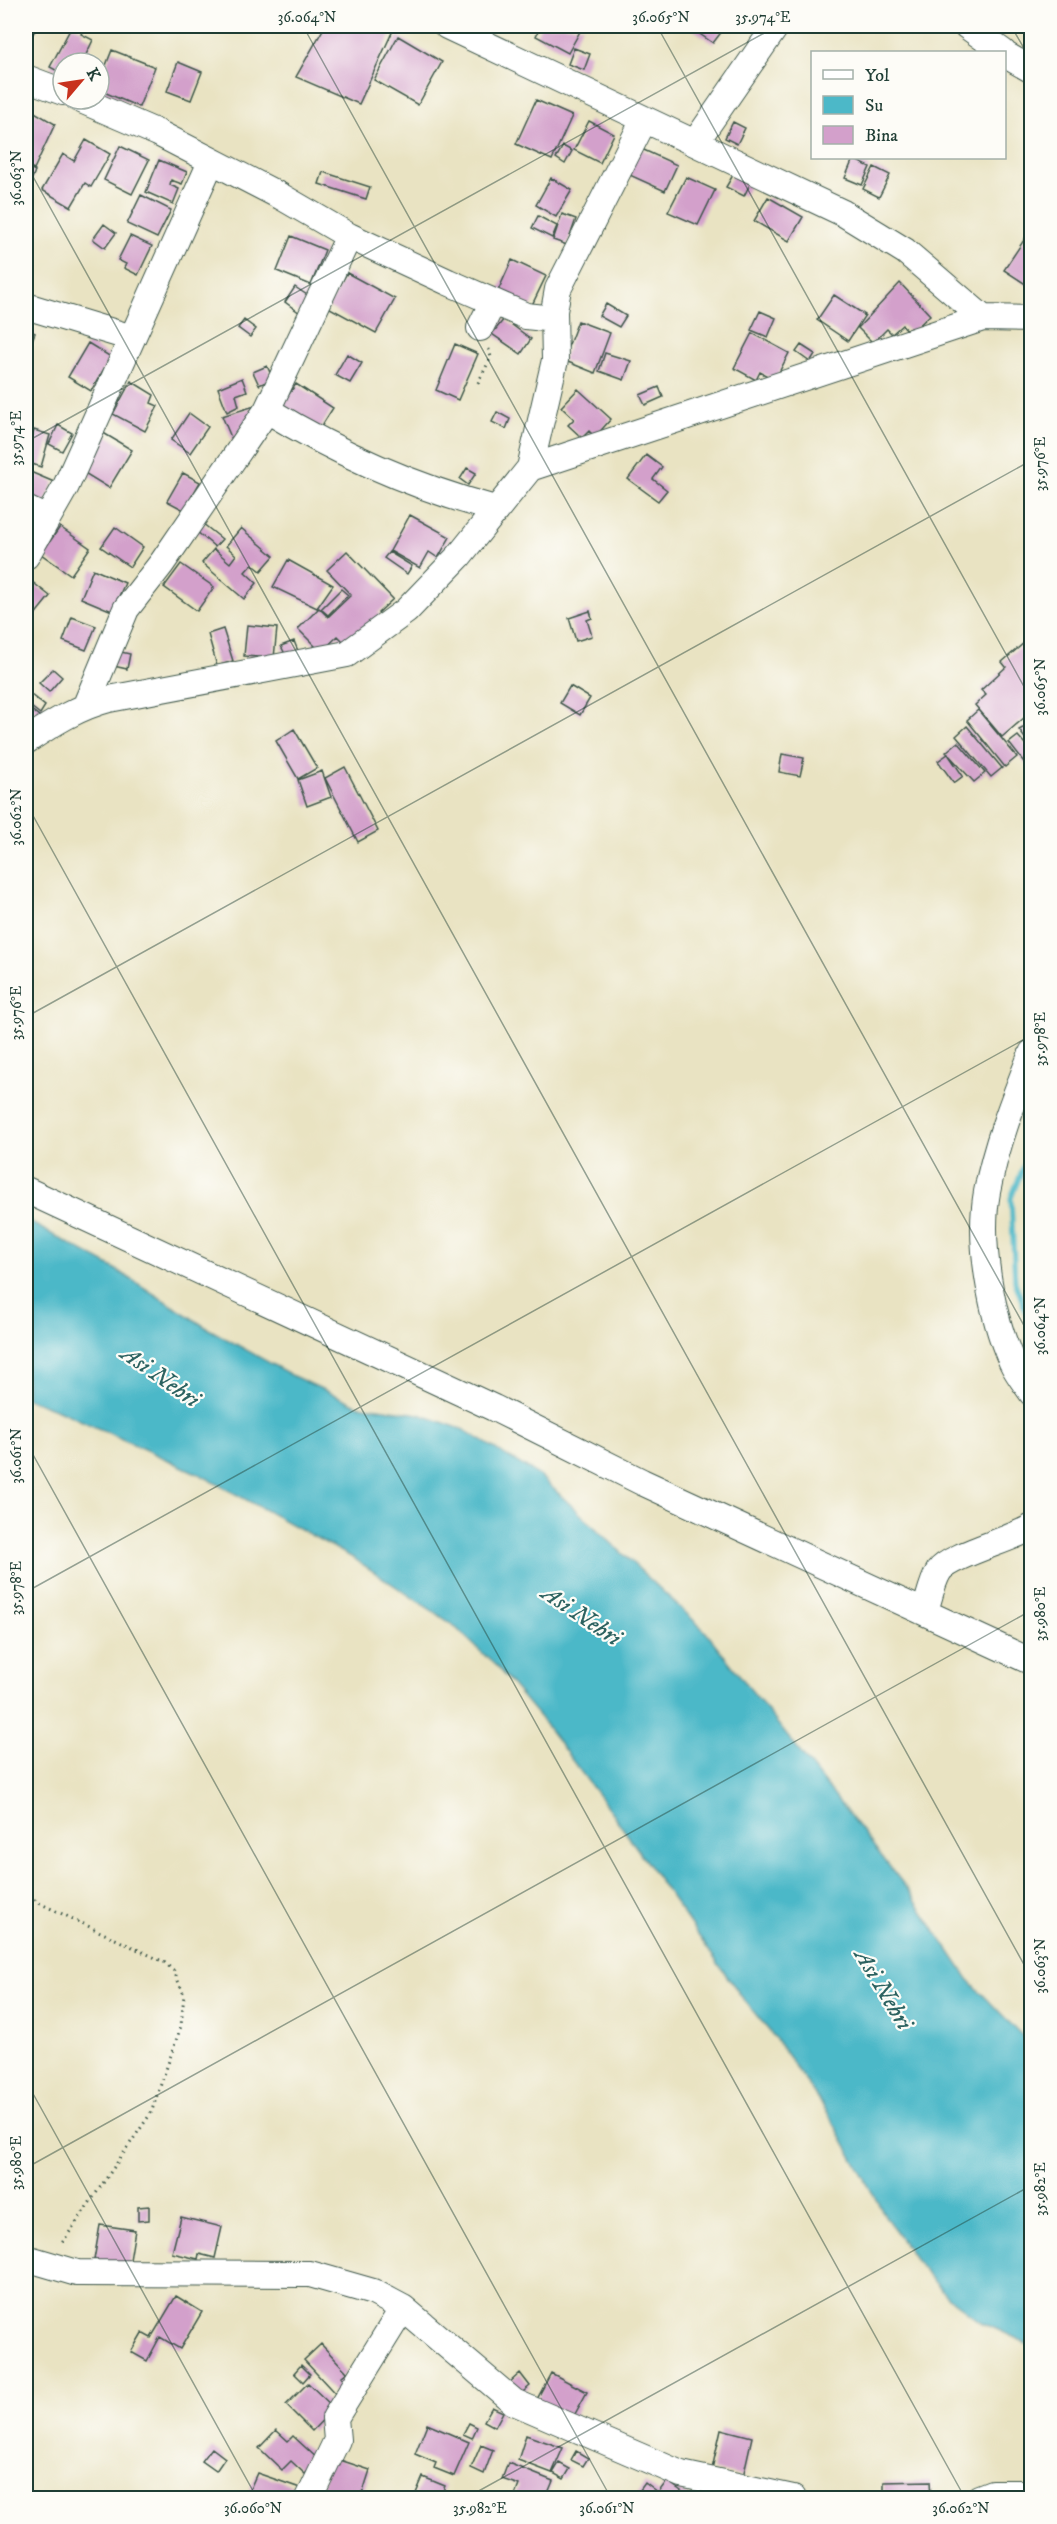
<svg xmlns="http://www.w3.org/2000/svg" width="1057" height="2524" font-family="'IM FELL DW Pica',serif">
<rect width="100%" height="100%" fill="#fdfcf7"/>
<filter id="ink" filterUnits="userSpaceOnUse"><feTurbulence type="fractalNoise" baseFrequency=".0167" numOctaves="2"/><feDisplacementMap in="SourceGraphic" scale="12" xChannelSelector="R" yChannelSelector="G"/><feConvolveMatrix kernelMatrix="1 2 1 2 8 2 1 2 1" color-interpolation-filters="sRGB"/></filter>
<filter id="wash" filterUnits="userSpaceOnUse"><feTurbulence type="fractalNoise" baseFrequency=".008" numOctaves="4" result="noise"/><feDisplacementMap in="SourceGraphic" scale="24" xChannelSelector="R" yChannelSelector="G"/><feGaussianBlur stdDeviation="1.35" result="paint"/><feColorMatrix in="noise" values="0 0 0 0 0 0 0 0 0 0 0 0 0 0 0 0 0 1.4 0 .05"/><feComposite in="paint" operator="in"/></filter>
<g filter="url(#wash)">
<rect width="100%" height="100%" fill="#e9e3c2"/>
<path fill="#4cb8c8" stroke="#367a7e" stroke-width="1.5" d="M26 1220 115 1269 207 1328 293 1376 357 1405 419 1414 464 1430 540 1476 705 1631 908 1890 968 1979 1031 2045V2345L981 2322 947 2296 915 2260 887 2219 828 2113 775 2038 741 1996 612 1813 541 1719 497 1667 452 1624 353 1558 201 1475 58 1410 26 1398Z"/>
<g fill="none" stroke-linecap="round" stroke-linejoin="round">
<path stroke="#4cb8c8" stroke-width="5" d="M1032 1145 1011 1198 1015 1282 1032 1328"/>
</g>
<g id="blocks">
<path fill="#d3a0cb" d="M26 26H38L26 44Z
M72 26 83 30 81 34 93 40 82 63H63V74L50 67Z
M325 26H395L359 104 296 77Z
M541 26H583L568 53 536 36Z
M688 26H726L713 43Z
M398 36 442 62 418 105 374 80Z
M574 48 590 54 584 70 568 64Z
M112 50 155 67 139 107 99 90V83Z
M178 62 202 72 191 100 167 91Z
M26 96 35 101 31 110 55 124 34 169 26 165Z
M536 100 572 116 552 160 516 144Z
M589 121 614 134 600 163 574 150Z
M733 122 745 128 737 144 725 138Z
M86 140 110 154 91 187 85 183 71 207 42 190 63 154 74 161Z
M120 146 149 160 132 194 104 180Z
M563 146 572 151 565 164 556 158Z
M635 146 677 165 665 191 623 172Z
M853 159 870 167 862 185 845 178Z
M159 160 187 172 182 184 171 180 170 185 179 189 173 204 146 192Z
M26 166 35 171 26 194Z
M874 167 890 175 879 197 863 189Z
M323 172 370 187 366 199 319 184Z
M733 175 750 184 744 196 726 187Z
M686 177 715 190 698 225 668 212Z
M551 178 572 190 556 217 536 205Z
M141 195 171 210 157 238 127 224Z
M768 197 803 217 789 241 754 221Z
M562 214 576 219 567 245 553 240Z
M538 216 557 226 552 238 532 228Z
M104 224 116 233 105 248 93 239Z
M1032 228V279L1027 285 1004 270Z
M130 236 152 246 138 275 124 268 126 264 118 260Z
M291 236 325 250 311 285 277 271Z
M512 260 546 276 531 307 498 291Z
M347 273 395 299 376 333 328 307Z
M900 283 930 315 911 333 902 325 892 334 887 329 873 343 858 328Z
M295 287 310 297 300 313 285 302Z
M834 295 865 315 848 341 817 320Z
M606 304 626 316 619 327 599 316Z
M760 311 776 318 768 337 751 330Z
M504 319 531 339 521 354 492 334Z
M244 320 256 329 250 337 238 328Z
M578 321 610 333 595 373 563 360Z
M26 329 35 333 26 355Z
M752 333 789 353 775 380 760 372 756 380 734 368Z
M88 343 111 357 91 391 68 377Z
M455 344 478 354 458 400 436 390Z
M801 345 815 354 810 362 796 352Z
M605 353 631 361 624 380 599 371Z
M347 354 362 363 350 383 335 375Z
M267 366 273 379 259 385 253 372Z
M242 378 247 391 236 395 239 406 227 412 218 388Z
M131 381 154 395 151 403 158 406 145 431 113 414Z
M296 384 333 408 314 438 276 413Z
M659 387 663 397 645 405 640 395Z
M578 389 611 419 595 437 589 431 582 438 568 425 574 419 561 407Z
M258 405 233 442 222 416Z
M497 412 510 419 506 429 492 422Z
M189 413 208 427 190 453 171 440Z
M58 425 72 433 62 451 49 444Z
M34 430 50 435 41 467 26 462Z
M100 431 132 450 109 488 78 469Z
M646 455 662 467 653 479 667 490 658 501 628 479Z
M467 468 476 473 468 485 460 479Z
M28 471 54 482 41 512 26 506Z
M183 473 200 482 184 510 167 501Z
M410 515 450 537 438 558 429 552 420 568 390 551Z
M202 523 222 539 215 547 196 531Z
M60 527 90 548 71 575 41 554Z
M115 527 143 547 130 567 101 547Z
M241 528 274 556 261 571 252 564 245 572 257 583 244 599 202 563 214 549 230 563 236 555 226 546Z
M347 551 393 599 378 613 381 616 349 647 338 636 321 652 298 629 319 608 328 617 351 595 327 570Z
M389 552 412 566 407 574 384 558Z
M288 560 333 585 317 608 273 587Z
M181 564 214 587 197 611 164 587Z
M93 569 125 583 112 611 81 598Z
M26 577 50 596 29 622 26 619Z
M341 589 348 595 328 615 321 609Z
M590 611 592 618 587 620 592 636 576 641 569 618Z
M72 617 96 626 86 650 63 641Z
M247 625 277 628 274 658 244 656Z
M223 629 233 661 217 666 208 634Z
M1032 636V711L1002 737 975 705 986 695 981 690 1006 667 1002 662Z
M294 641 298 651 286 656 281 646Z
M112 650 130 654 127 669 109 665Z
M53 669 62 677 49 692 39 683Z
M570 686 590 698 580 715 560 703Z
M26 691 45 706 40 714 26 703Z
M26 706 39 716 33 724 26 718Z
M978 710 1017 757 1005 767 967 720Z
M1032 723V748L1019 730Z
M967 726 1002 768 991 777 956 736Z
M294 729 317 768 298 779 276 741Z
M1018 736 1032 752V763L1027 766 1009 743Z
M958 742 985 773 974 782 946 752Z
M782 754 804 758 800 776 779 772Z
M948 754 963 776 954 783 938 761Z
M345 767 378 831 358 842 325 778Z
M322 771 331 797 307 806 298 780Z
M149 2206V2220L138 2221V2207Z
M181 2217 222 2227 215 2258 199 2254 198 2259 172 2253Z
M100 2225 135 2230 129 2266 94 2260Z
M176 2296 202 2312 180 2349 160 2337 147 2361 131 2352 142 2333 151 2338Z
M321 2344 347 2372 341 2377 350 2390 341 2400 304 2360Z
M301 2365 310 2374 303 2382 294 2373Z
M520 2373 530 2386 519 2395 509 2383Z
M551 2373 587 2392 570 2423 534 2405Z
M308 2383 334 2408 312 2431 286 2405Z
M492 2407 503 2412 495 2427 484 2421Z
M469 2423 477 2427 472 2438 463 2434Z
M427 2424 469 2442 454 2476 434 2468 436 2463 415 2454Z
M721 2429 752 2437 743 2477 712 2469Z
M276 2430 288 2441 293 2436 319 2460 305 2474 291 2461 282 2470 259 2448Z
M526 2435 563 2448 552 2473 518 2460Z
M481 2445 493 2450 484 2474 471 2468Z
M212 2448 225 2458 216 2471 202 2461Z
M576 2451 588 2458 583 2466 571 2460Z
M331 2457 370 2470 361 2498H336L319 2492Z
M508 2463 553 2481 546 2498H514L519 2485 502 2479Z
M559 2463 570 2469 564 2479 553 2473Z
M257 2473 303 2489 299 2498H246Z
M423 2477 445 2486 440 2498H414Z
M667 2481 691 2498H644L637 2494 645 2483 658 2493Z
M930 2481 931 2498H884V2482Z"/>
</g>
</g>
<g filter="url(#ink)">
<use href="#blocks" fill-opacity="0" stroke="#3d5649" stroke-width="1.5"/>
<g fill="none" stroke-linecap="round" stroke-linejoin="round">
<defs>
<path id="minor" d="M447 26 843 213 905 251 983 318 1032 319
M967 26 1003 52
M1004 54 1032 70
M26 78 63 92
M79 99 158 133 282 197 349 236 448 282 526 316 554 319
M695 143 776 26
M26 306 132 338
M480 328 493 302
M267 410C339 454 414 487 495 509
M530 468 555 360 554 311 558 289 644 120
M26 509 47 519
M26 556 66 486 211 162
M86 705 126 609 162 563 267 410 349 236
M26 741C53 723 78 707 109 699L347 654 406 611 459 556 530 468 983 318
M1032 1053C1014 1099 996 1144 987 1192 978 1242 991 1316 1012 1362 1017 1373 1025 1383 1032 1393
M26 1190 494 1408 642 1482 1032 1662
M925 1611C929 1599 932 1582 939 1571 950 1555 1011 1540 1032 1527
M26 2258 77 2273 310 2274 373 2292 403 2308 514 2402 681 2474 793 2498
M309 2498 337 2440 335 2418 403 2308
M979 2498 992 2493H1032"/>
</defs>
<use href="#minor" stroke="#3d5649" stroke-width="28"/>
<path stroke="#3d5649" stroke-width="3" stroke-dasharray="1.5 4.5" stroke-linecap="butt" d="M478 383 491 357 488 346
M26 1891 37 1902 164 1962 174 1971 184 1995 181 2026 151 2113 60 2246"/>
<use href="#minor" stroke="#fff" stroke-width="26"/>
</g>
</g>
<path fill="none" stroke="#1f3d34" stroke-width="1.5" stroke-opacity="0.45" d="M303 26 1032 1340M657 26 1032 701M1011 26 1032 62M26 164 1032 1979M26 442 777 26M26 803 965 2498M26 1017 1032 460M26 1442 611 2498M26 1592 1032 1035M26 2081 257 2498M26 2168 1032 1610M466 2498 1032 2185"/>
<g text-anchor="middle" stroke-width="4.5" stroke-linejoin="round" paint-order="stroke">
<g font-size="24" font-style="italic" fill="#2c6260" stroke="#fdfcf7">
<text transform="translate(161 1376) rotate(35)" y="8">Asi Nehri</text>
<text transform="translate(582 1615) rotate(34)" y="8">Asi Nehri</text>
<text transform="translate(884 1989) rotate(59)" y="8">Asi Nehri</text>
</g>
</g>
<rect width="1057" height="2524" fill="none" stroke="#fdfcf7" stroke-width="66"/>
<rect x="811" y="51" width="195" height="108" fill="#fdfcf7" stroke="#a4b0a9" stroke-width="1.5"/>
<rect x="823" y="70" width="30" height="9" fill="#ffffff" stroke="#a4b0a9" stroke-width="1.5"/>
<text x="865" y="81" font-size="18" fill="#1f3d34">Yol</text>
<rect x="823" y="96" width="30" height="18" fill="#4cb8c8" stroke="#a4b0a9" stroke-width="1.5"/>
<text x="865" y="111" font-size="18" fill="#1f3d34">Su</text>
<rect x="823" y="126" width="30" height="18" fill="#d3a0cb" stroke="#a4b0a9" stroke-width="1.5"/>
<text x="865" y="141" font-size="18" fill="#1f3d34">Bina</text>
<g transform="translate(81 81) rotate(61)"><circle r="28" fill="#fdfcf7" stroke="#a4b0a9" stroke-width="1.5"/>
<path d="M0-4.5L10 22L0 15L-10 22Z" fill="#c8321e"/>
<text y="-9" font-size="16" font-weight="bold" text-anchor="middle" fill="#1f3d34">K</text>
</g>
<rect x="33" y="33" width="991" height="2458" fill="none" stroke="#1f3d34" stroke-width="2"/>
<g font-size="15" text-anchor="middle" fill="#1f3d34">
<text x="307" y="22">36.064°N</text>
<text x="661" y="22">36.065°N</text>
<text x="763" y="22">35.974°E</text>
<text transform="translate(16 178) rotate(-90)" y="5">36.063°N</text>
<text transform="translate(16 438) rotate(-90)" y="5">35.974°E</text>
<text transform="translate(1040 464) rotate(-90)" y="5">35.976°E</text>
<text transform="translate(1040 687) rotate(-90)" y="5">36.065°N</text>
<text transform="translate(16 817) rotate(-90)" y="5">36.062°N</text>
<text transform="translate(16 1013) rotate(-90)" y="5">35.976°E</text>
<text transform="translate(1040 1039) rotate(-90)" y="5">35.978°E</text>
<text transform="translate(1040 1326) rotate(-90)" y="5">36.064°N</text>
<text transform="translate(16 1456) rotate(-90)" y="5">36.061°N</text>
<text transform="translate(16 1588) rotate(-90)" y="5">35.978°E</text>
<text transform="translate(1040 1614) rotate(-90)" y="5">35.980°E</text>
<text transform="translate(1040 1966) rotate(-90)" y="5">36.063°N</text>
<text transform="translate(16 2163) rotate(-90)" y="5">35.980°E</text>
<text transform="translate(1040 2189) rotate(-90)" y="5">35.982°E</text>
<text x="253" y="2513">36.060°N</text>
<text x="480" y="2513">35.982°E</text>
<text x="607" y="2513">36.061°N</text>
<text x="961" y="2513">36.062°N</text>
</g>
</svg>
